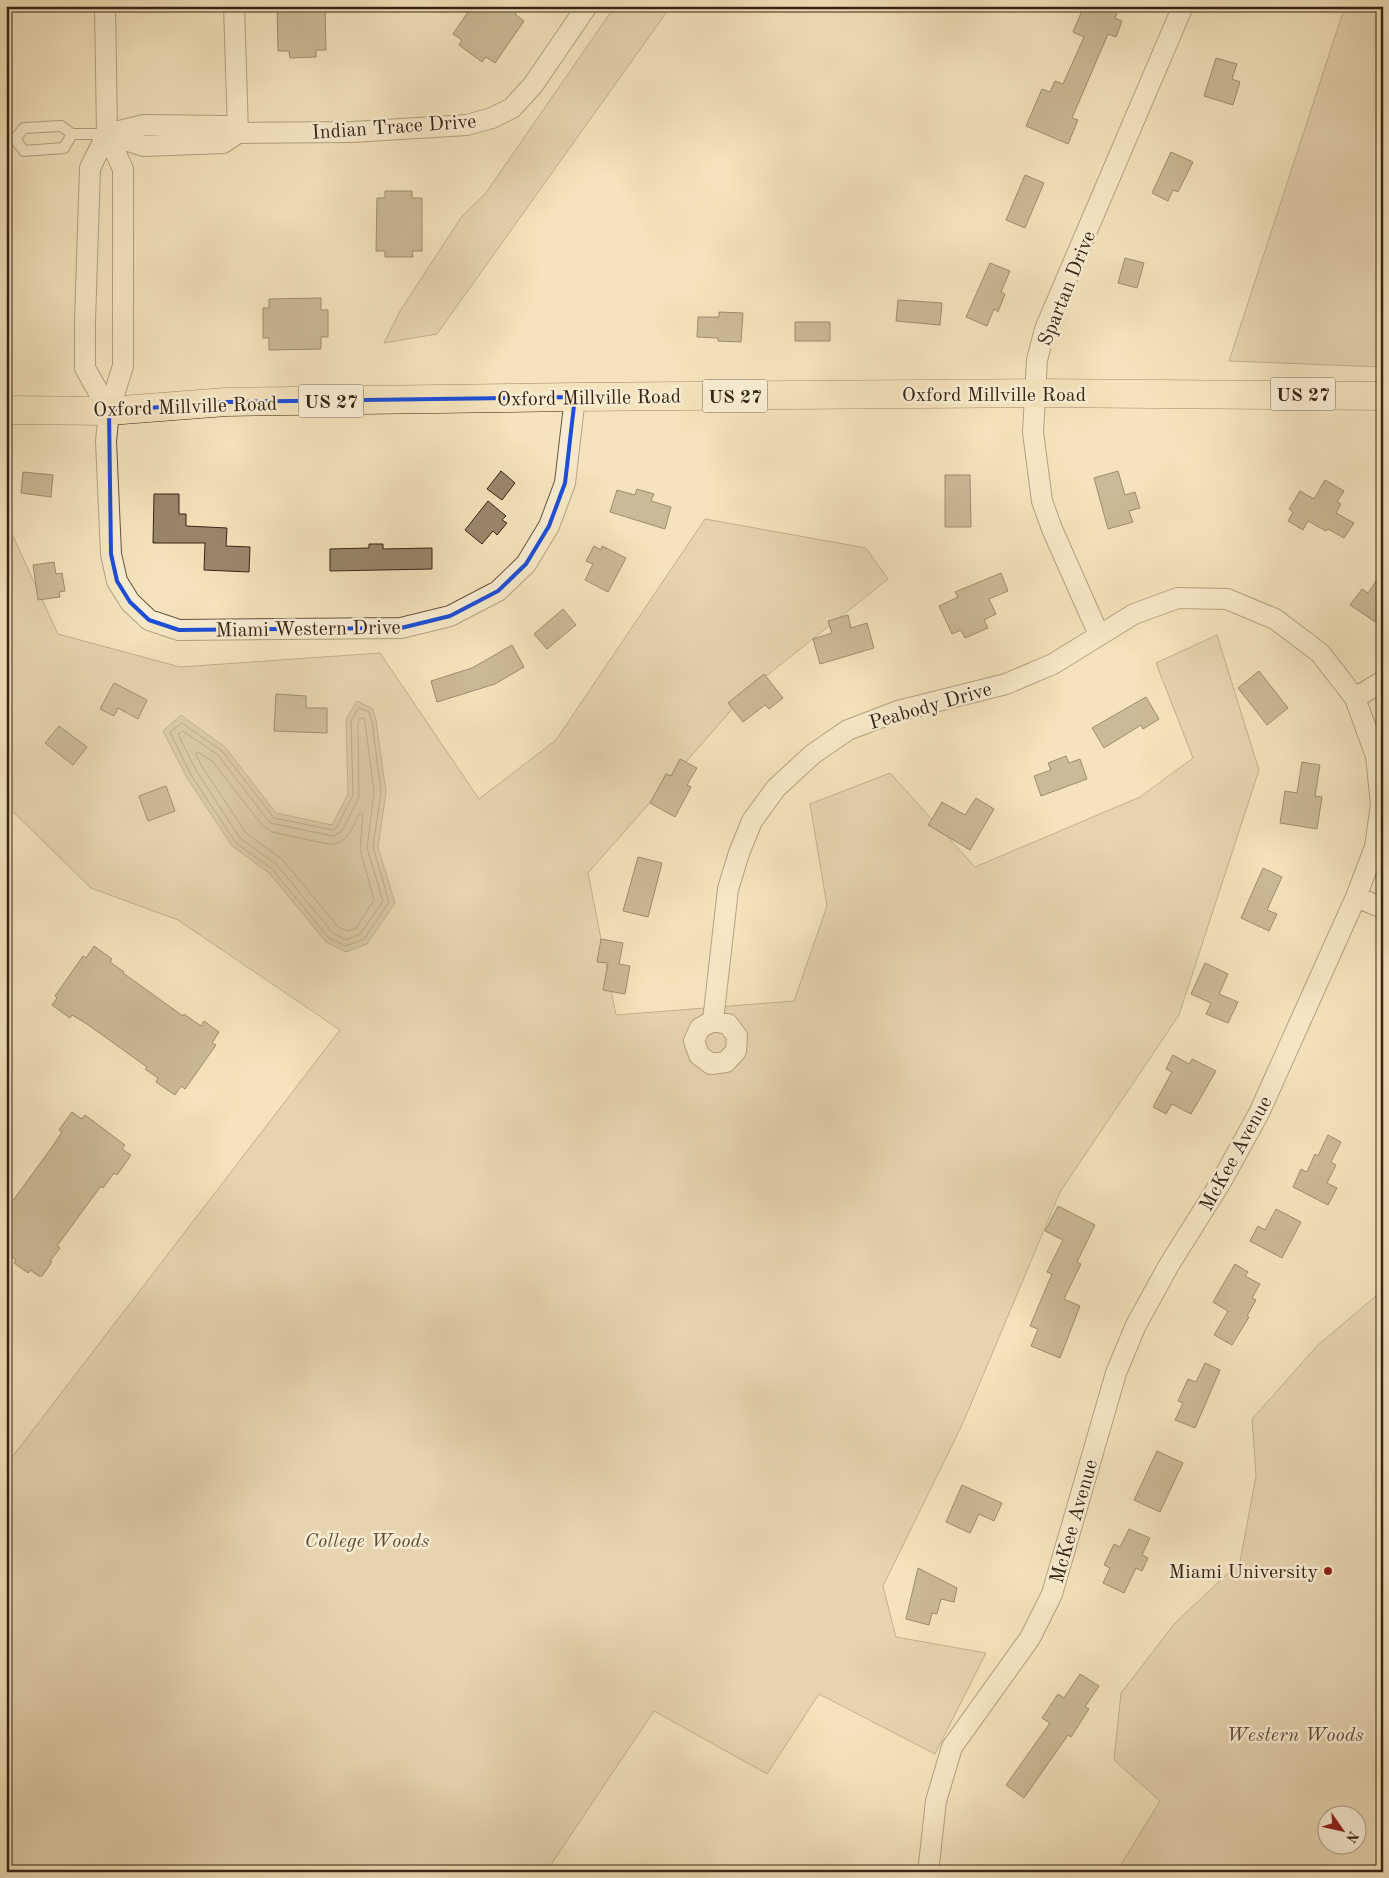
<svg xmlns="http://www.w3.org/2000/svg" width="1389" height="1878" font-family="'Old Standard TT',serif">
<rect width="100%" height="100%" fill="#f4e3bc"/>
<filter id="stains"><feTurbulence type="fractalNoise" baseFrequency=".004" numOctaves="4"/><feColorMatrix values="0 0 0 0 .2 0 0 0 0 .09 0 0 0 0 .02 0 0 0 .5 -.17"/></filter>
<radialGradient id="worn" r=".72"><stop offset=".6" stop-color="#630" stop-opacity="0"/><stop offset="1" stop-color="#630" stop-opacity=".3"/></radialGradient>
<path fill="#d4c2a0" stroke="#85725a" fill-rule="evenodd" d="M615 6H671L437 334 384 343 400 311 462 216 485 194Z
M1345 6H1383V367L1229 361Z
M705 519 866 548 888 579 750 689 588 873 616 1015 794 1001 827 906 810 804 890 773 975 867 1140 797 1193 758 1156 663 1217 635 1259 770 1179 1015 1060 1192 963 1423 883 1586 896 1637 986 1653 935 1754 819 1694 767 1774 654 1711 546 1872H6V1465L340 1030 178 920 91 888 6 805V521L58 634 180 667 380 653 479 799 556 740Z
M1383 1290V1872H1059L1119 1868 1160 1801 1114 1760 1121 1693 1175 1623 1240 1562 1256 1476 1252 1419 1318 1345ZM1326 1816H1356V1846H1326Z"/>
<path fill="#b3a283" stroke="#816f57" d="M357 701 373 709 376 720 386 792 378 847 395 903 367 944 346 952 326 942 269 873 232 846 187 778 163 731 181 715 225 747 276 813 332 825 348 794 346 719Z"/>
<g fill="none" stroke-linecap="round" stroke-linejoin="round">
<path stroke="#74624c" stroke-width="1" d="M359 708 369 712 372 721 381 792 373 847 389 902 364 939 346 946 329 938 272 869 236 843 191 775 170 732 182 723 222 751 274 818 333 830 337 827 353 795 351 721Z
M361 718H364L365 722 374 792 367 848 383 901 360 934 346 940 333 933 276 864 240 838 197 772 178 734 183 731 218 755 270 823 333 836 342 831 359 797 358 723Z
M198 752 212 761 262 825 272 832 328 844C347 845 352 829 359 814H363L360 849 374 900 356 928 347 931 338 927 283 860 246 833 203 768 196 755Z"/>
</g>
<path fill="#99876c" stroke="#362315" d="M277 6H325L326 50H316V57L290 58 289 51H278Z
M472 6H522L515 14 524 21 495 63 486 57 482 62 459 45 462 40 453 34Z
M1084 6H1120L1115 18 1122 21 1116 37 1108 34 1072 118 1078 120 1068 144 1026 126 1042 89 1050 92 1055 81 1063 84 1084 37 1073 32Z
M1216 58 1237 64 1232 79 1240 82 1233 105 1204 96Z
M1171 152 1193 162 1178 192 1173 190 1168 201 1152 193Z
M1025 175 1044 183 1025 228 1006 220Z
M385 191H412V198H422V251H412L413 257H385V251H376L377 198H385Z
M1125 258 1144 263 1137 288 1118 283Z
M990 263 1010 271 1001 292 1005 294 998 312 994 309 987 326 966 317Z
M321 298V310H328V337H321V349L269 350V338H263V308H269V299Z
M898 300 942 303 940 325 896 321Z
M719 312 743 313 741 342 718 341V338L697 337 698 317H719Z
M795 322H830V341H795Z
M501 471 515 483 502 500 487 489Z
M1118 471 1125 495 1135 492 1140 508 1129 511 1133 522 1108 529 1094 478Z
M23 472 53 475 51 497 21 493Z
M945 475H970L971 527H945Z
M1325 480 1344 491 1337 502 1341 504 1336 513 1354 523 1344 538 1328 529 1326 531 1308 521 1303 530 1288 521 1293 512 1289 509 1300 491 1314 499Z
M637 489 654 494 651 501 671 507 665 529 610 512 617 490 635 495Z
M154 494H179V514H186V526L227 528 226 546 250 547 249 572 204 570 205 543H153Z
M488 501 506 516 502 520 507 523 497 535 493 531 482 544 465 530Z
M369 544H383V549L432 548V569L330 571V549L369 548Z
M594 546 601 550 602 546 626 558 608 592 585 580 593 564 586 561Z
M54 562 56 574 62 573 65 591 59 592 60 597 38 600 33 565Z
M1383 571V627L1350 605 1362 589 1368 593Z
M1001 573 1008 591 989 599 996 614 984 620 988 628 965 638 961 630 952 634 939 606 958 597 955 592Z
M563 609 576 625 547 649 534 634Z
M848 615 851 628 867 623 874 648 820 664 813 639 832 633 828 621Z
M512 645 524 667 495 684 437 702 431 681 472 668Z
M1259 671 1288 708 1267 725 1238 688Z
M764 674 783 698 769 709 765 705 743 722 728 703Z
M114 683 147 700 138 719 118 708 114 716 100 709Z
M276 694 306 696V708H327V733L274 731Z
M1146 697 1159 719 1143 729 1141 725 1104 748 1092 728Z
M59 726 87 747 73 765 45 743Z
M1066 756 1069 763 1080 759 1087 779 1041 796 1034 776 1051 770 1048 763Z
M680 759 697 768 687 785 691 787 675 817 650 803 666 774 671 776Z
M1302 762 1320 765 1315 796 1322 797 1317 829 1280 823 1285 791 1297 793Z
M166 786 175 811 148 821 139 796Z
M976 798 994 809 970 850 928 825 942 802 965 815Z
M638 857 662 863 648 917 623 911Z
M1263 868 1282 877 1267 910 1277 914 1269 931 1241 918Z
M601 939 623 943 619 964 630 966 625 994 603 990 608 963 597 962Z
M94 946 112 959 110 962 124 972 123 973 183 1016 184 1014 201 1026 204 1021 219 1032 212 1043 216 1045 185 1089 181 1086 175 1095 156 1082 158 1078 145 1069 147 1067 87 1024 72 1015 70 1018 52 1005 57 998 55 996 83 956 86 958Z
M1205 963 1228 974 1219 994 1238 1002 1228 1023 1206 1014 1211 1003 1191 994Z
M1173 1055 1189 1064 1192 1059 1216 1071 1191 1114 1172 1104 1166 1114 1153 1107 1172 1072 1166 1069Z
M72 1112 82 1119 85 1115 125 1145 122 1149 131 1155 117 1175 114 1173 103 1188 101 1186 57 1246 60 1248 50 1261 52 1262 42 1276H39L30 1270 28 1273 14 1263 16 1260 6 1253V1210L52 1147 62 1132 59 1130Z
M1328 1135 1341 1142 1331 1162 1336 1165 1327 1183 1337 1188 1328 1205 1293 1187 1301 1169 1307 1172 1315 1154 1318 1156Z
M1058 1206 1095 1225 1077 1262 1081 1264 1064 1299 1080 1306 1060 1358 1031 1346 1038 1329 1030 1326 1052 1274 1047 1272 1063 1240 1045 1231Z
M1276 1209 1301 1222 1282 1258 1250 1241 1258 1226 1265 1230Z
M1235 1264 1248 1272 1245 1276 1260 1284 1252 1298 1256 1300 1247 1316 1249 1317 1232 1345 1214 1335 1228 1311 1213 1302Z
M1205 1363 1220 1370 1195 1428 1175 1420 1183 1403 1178 1401 1188 1379 1196 1382Z
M1157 1451 1183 1463 1160 1512 1134 1500Z
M962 1485 1002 1503 994 1521 979 1514 970 1533 946 1522Z
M1129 1529 1150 1538 1142 1555 1148 1558 1142 1571 1136 1568 1124 1593 1103 1583 1110 1568 1104 1565 1114 1544 1120 1547Z
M918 1568 957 1588 954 1602 941 1599 937 1614 932 1613 929 1625 906 1619Z
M1080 1674 1099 1686 1085 1707 1089 1709 1071 1737 1068 1735 1024 1798 1006 1785 1050 1723 1042 1718 1058 1694 1064 1698Z"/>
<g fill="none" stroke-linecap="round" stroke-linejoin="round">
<defs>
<path id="service" d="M15 139 24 151 64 148 72 134
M6 141 15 139 24 128 61 126 72 134H107"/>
<path id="minor" d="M105 6 107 134 123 169V366L109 411 106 441 111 554 117 581 130 602 149 620 179 630 401 628 450 616 498 591 526 564 549 526 565 483 575 397
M234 6 238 133
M107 134 144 125 226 126 238 133 352 132 467 125 492 118 512 108 533 85 587 6
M107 134 90 168 85 321V368L109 411
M107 134 144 146 223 143 238 133
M1099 635 1052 529 1042 501 1033 432 1037 360 1045 329 1183 6
M1355 698 1383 681
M1356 897 1383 908
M713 1021 728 1024 737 1036 736 1051 726 1062 711 1064 699 1055 694 1041 700 1028 713 1021 728 889 739 853 752 821 776 788 813 754 848 730 898 711 1006 684 1053 664 1134 614 1178 598 1227 599 1275 619 1320 653 1355 698 1376 756 1381 804 1375 847 1356 897 1259 1113 1221 1182 1169 1265 1136 1325 1116 1373 1052 1594 1030 1638 952 1747 936 1801 929 1864 927 1872"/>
<path id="trunk" d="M6 410 109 411 226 402 575 397 1035 393 1383 396"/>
</defs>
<use href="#service" stroke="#66533f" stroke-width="12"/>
<use href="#minor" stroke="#66533f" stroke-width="22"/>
<use href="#trunk" stroke="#362315" stroke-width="29"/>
<use href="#service" stroke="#f8edd3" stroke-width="10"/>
<use href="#minor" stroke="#f8edd3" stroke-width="20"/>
<use href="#trunk" stroke="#f4e3bc" stroke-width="28"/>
</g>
<path d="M0 0H1389V1878H0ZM575 397 565 483 549 526 526 564 498 591 450 616 401 628 179 630 149 620 130 602 117 581 111 554 109 411 226 402Z" fill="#f4e3bc" fill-opacity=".55" fill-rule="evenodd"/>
<path fill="none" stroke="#1d4ed8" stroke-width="4" stroke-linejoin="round" d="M575 397 565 483 549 526 526 564 498 591 450 616 401 628 179 630 149 620 130 602 117 581 111 554 109 411 226 402Z"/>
<circle fill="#8f2418" stroke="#f8edd3" stroke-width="2" cx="1328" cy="1571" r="5"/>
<g text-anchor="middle" stroke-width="5" stroke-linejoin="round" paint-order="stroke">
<g fill="#f8edd3" stroke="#70604e" stroke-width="1">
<rect x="1270.5" y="377.5" width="65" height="33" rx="4"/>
<rect x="702.5" y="379.5" width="65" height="33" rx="4"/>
<rect x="298.5" y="384.5" width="65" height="33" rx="4"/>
</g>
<g font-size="19" font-weight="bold" fill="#362315">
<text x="1303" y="401">US 27</text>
<text x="735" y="403">US 27</text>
<text x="331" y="408">US 27</text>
</g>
<g font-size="20" fill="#362315" stroke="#f8edd3">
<text transform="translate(394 126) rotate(-4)" y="7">Indian Trace Drive</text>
<text transform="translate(1066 288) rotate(-68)" y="7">Spartan Drive</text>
<text x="994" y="401">Oxford Millville Road</text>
<text transform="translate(589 397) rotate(-1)" y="7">Oxford Millville Road</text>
<text transform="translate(185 406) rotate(-2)" y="7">Oxford Millville Road</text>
<text transform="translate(308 628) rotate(-1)" y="7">Miami Western Drive</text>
<text transform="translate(930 705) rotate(-16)" y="7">Peabody Drive</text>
<text transform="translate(1235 1153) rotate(-61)" y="7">McKee Avenue</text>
<text transform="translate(1073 1521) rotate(-74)" y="7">McKee Avenue</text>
</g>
<g font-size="20" font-style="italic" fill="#5e4b38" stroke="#f8edd3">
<text x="367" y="1547">College Woods</text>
<text x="1295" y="1741">Western Woods</text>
</g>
<g font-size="20" fill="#362315" stroke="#f8edd3" text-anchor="end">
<text x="1318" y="1578">Miami University</text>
</g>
</g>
<rect width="1389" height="1878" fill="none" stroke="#f4e3bc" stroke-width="25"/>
<rect x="8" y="8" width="1374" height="1863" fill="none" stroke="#362315" stroke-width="2.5"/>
<rect x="12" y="12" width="1364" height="1853" fill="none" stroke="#362315"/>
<g transform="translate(1342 1830) rotate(124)"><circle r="24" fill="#f8edd3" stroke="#aa9c87"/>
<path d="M0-4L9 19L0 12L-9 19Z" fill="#8f2418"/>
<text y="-8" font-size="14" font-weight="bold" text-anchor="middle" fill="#362315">N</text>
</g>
<rect width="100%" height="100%" filter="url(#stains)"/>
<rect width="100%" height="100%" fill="url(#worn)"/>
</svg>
